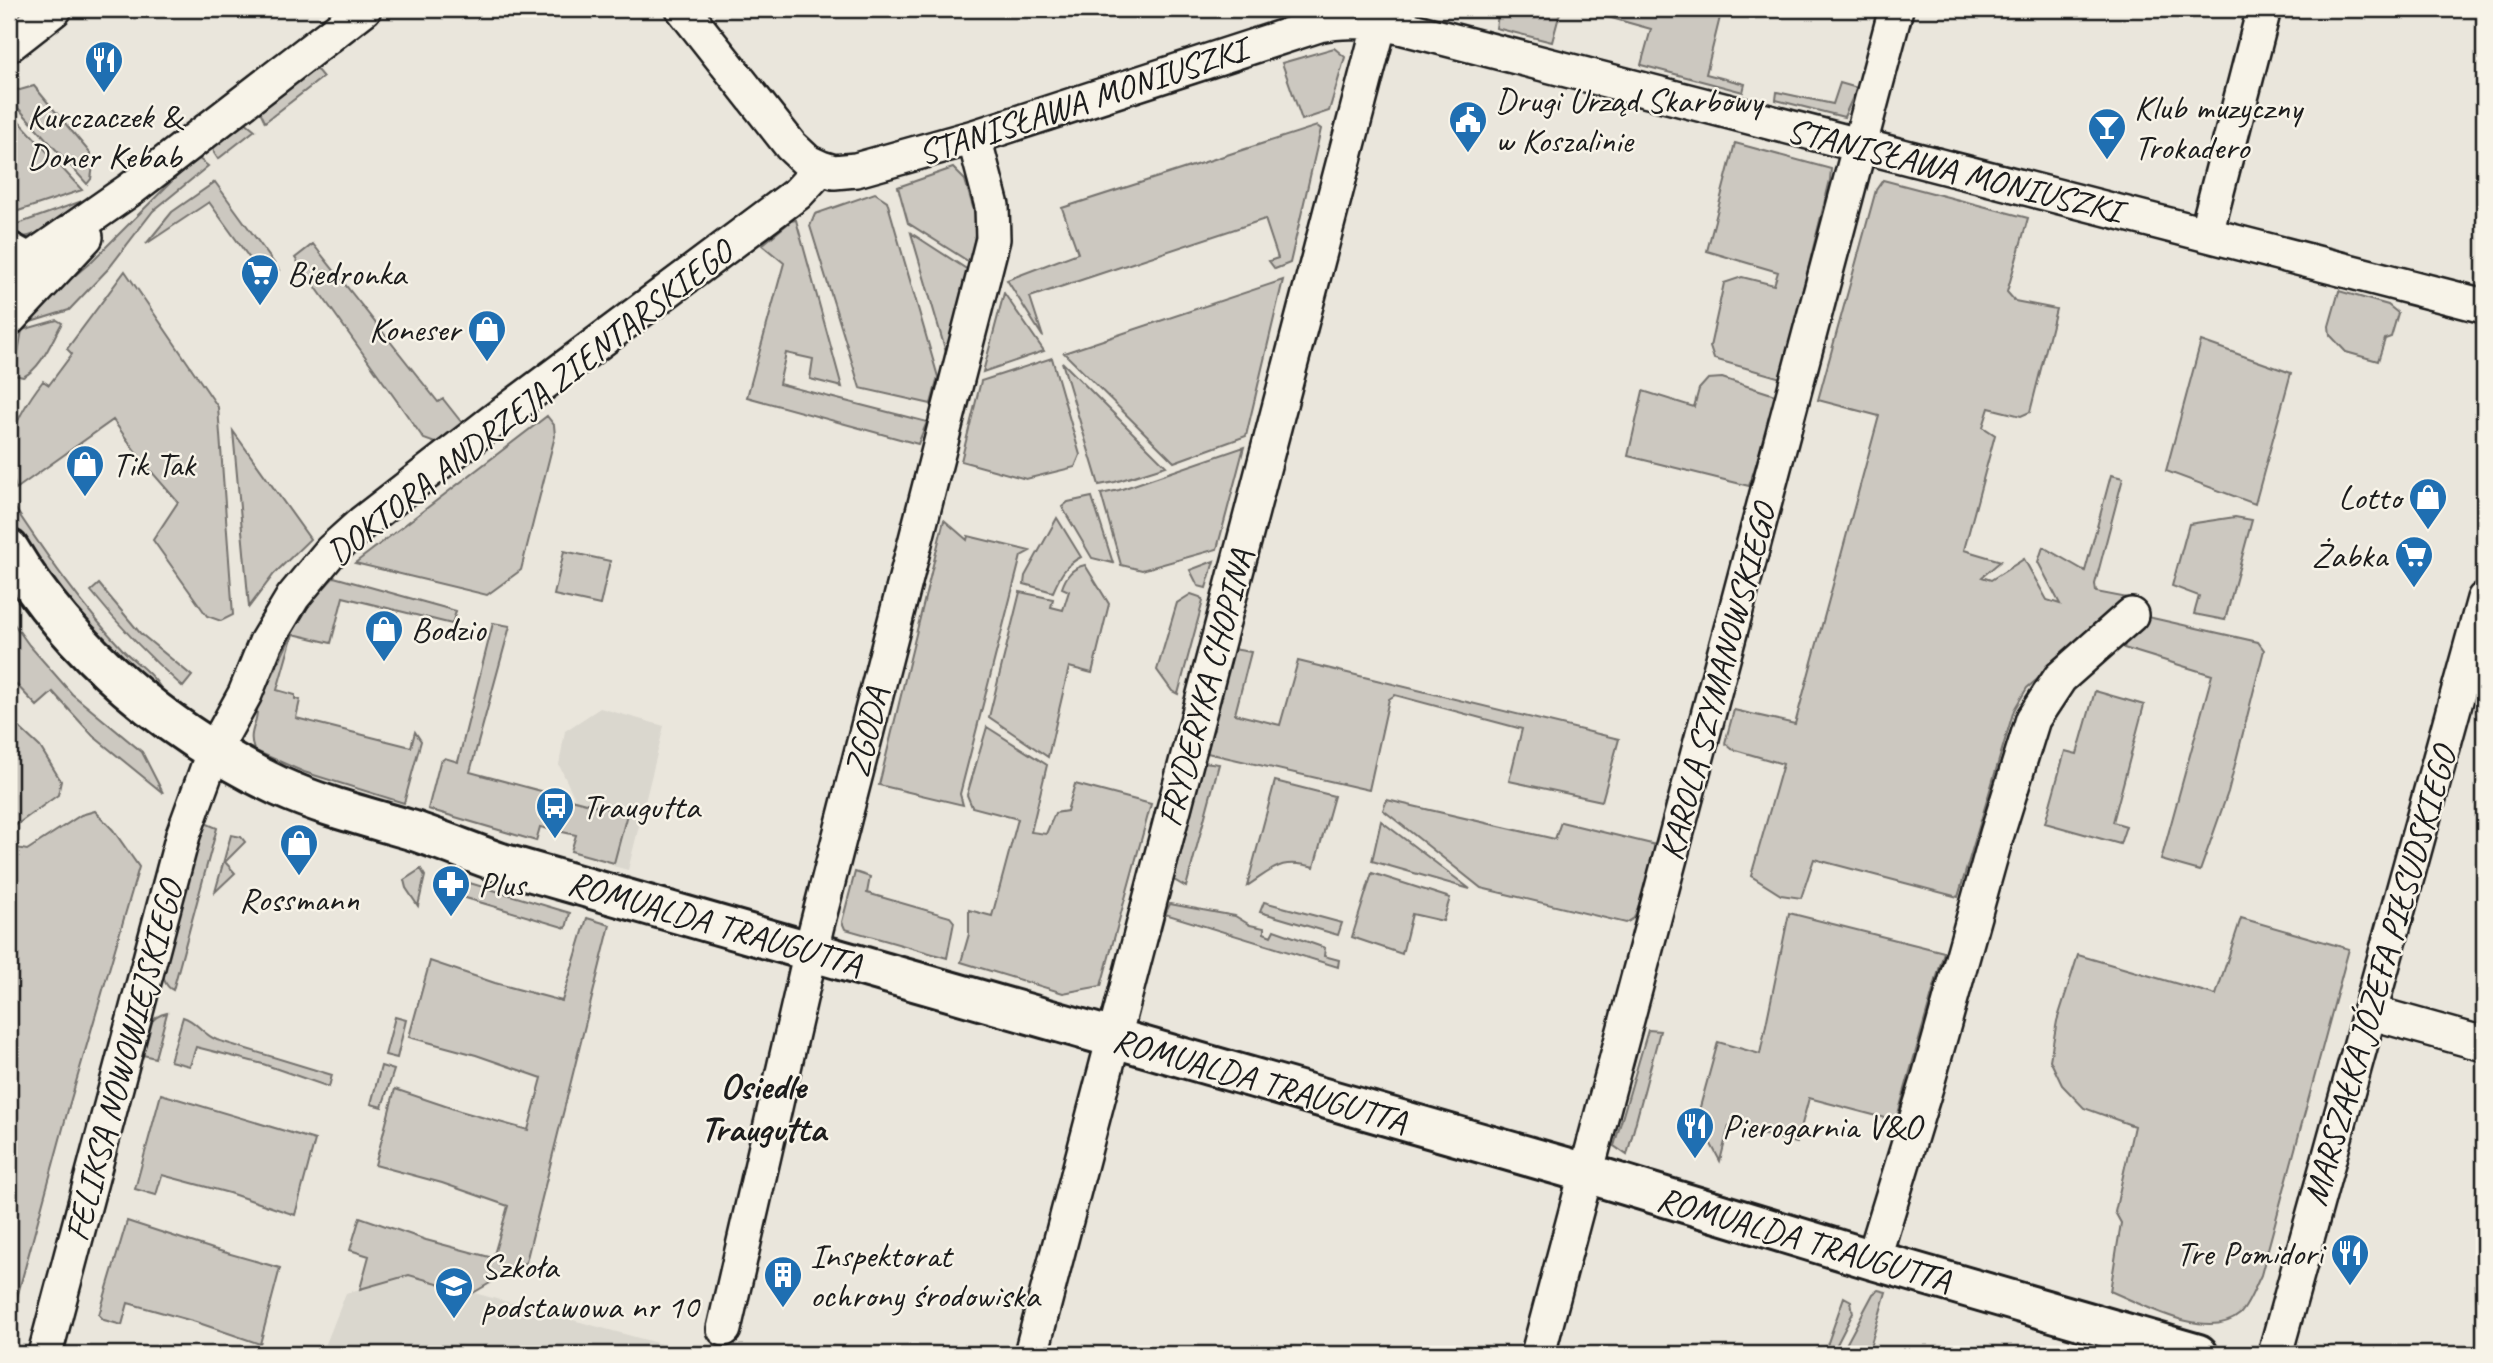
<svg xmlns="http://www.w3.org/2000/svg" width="2493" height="1363" font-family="Caveat,sans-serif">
<rect width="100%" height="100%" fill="#eae6dc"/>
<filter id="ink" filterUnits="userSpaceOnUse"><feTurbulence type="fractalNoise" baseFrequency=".0143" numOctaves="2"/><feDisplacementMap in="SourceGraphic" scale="14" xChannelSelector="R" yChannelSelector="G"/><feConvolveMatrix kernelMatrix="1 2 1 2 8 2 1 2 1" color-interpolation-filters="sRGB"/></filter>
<g filter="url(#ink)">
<path fill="#dad7ce" d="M600 708 664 726 628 870 613 866 627 814 576 801 559 765 565 731Z
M409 1275 668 1346 667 1354H322L346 1293Z"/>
<path fill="#ccc8c0" stroke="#74726e" stroke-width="2" d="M1499 9H1561L1552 42 1496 28Z
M1579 9H1722L1706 74 1745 84 1743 92 1641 65 1651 29Z
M1334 48 1345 57 1329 111 1302 120 1282 63Z
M312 68 318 71 323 77 265 122 259 109Z
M1840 83 1857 88 1844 117 1776 100 1777 92 1833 104Z
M34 86 90 153 93 166 91 179 87 184 9 98V88L20 90Z
M9 110 82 190 9 214Z
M244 121 255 130 218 159 214 153 213 146Z
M1317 126 1321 129 1290 263 1275 269 1269 261 1278 258 1265 219 1030 297 1043 337 1007 280 1078 253 1062 208Z
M1735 143 1831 169 1830 180 1781 378 1714 359 1710 347 1724 283 1742 277 1774 285 1778 272 1707 251Z
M198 158 208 166 153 211 109 268 69 310 21 325 19 323 92 261 173 180Z
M953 168 965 180 977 221 971 263 908 223 898 187Z
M1883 180 2028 218 2007 292 2015 301 2056 309 2030 412 2021 416 1989 408 1983 427 1995 435 1964 550 2001 561 1982 577 1991 580 2024 559 2047 600 2060 604 2038 562 2043 547 2085 571 2111 475 2123 478 2095 584 2096 592 2138 600 2095 631 2027 688 2014 710 1958 897 1814 859 1801 898 1781 895 1751 876 1783 764 1732 749 1725 743 1734 710 1795 724 1879 416 1818 400 1876 190Z
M215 182 279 270 266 281 209 202 146 244 172 212Z
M875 193 887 201 938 377 931 404 860 388 810 226 815 214Z
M88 199C64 217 41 240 9 238V227Z
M796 220 842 387 810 379 813 359 786 353 779 384 927 422 918 444 747 397 784 263 762 245 791 221Z
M911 233 968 270 948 359Z
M313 244 438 402 443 399 462 423 459 428 435 443 424 439 295 258Z
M125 271 218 407 233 615 221 621 207 616 153 540 178 502 143 462 113 420 16 489C2 444 16 416 43 381L49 385 72 354 67 349Z
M1283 280 1246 436 1174 462 1064 353Z
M2339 291 2388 305 2398 313 2391 337 2385 339 2378 361 2346 352 2330 335 2329 326Z
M1004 293 1044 351 983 372Z
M57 320 62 323C52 340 42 368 23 377L14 375 22 330Z
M2201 341 2291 373 2255 504 2166 471Z
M1052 358 1080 455 1075 467 1026 479 961 461 981 381Z
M1062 362 1166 466 1115 482 1099 485Z
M1722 378 1778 396 1749 486 1628 456 1643 391 1694 407 1699 389 1708 379Z
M547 416 554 425 555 436 521 570 487 595 355 563Z
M233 431 310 539 274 574 249 607Z
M1244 447 1217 549 1142 570 1121 565 1101 494 1119 490Z
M1092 497 1113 563 1092 558 1062 507 1068 502Z
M9 499C44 552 80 604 123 650 136 664 172 686 163 707L25 552 9 525Z
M2235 517 2252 520 2225 620 2194 614 2199 596 2172 586 2189 524Z
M1057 518 1081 557C1065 565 1060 576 1053 592L1024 584 1025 576Z
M944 520 967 540 968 536 1030 551 1021 556 960 794 963 805 879 785Z
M564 551 610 561 600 605 554 595Z
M1214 561 1206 588 1198 586 1190 570Z
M1085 565 1109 604 1092 673 1069 667 1048 757 989 717 1020 592 1053 599 1051 607 1063 610 1069 591 1062 588C1066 576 1072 568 1085 565Z
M334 577 456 611 452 624 343 597 331 643 293 634 277 690 295 695V699L300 700 296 718 411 747 415 732 421 741 404 803 304 772 258 752 254 750C247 731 258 725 257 708L293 632 311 602Z
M99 584 140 633 192 676 183 687C149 657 119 626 91 591Z
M1191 594 1200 597 1203 601 1178 694 1172 691 1157 670 1177 603Z
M9 617 29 645 72 694 142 752 163 793 93 736 53 692 37 706 9 677Z
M2148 617 2258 642 2264 650 2228 792 2200 871 2161 860 2212 675 2124 648 2128 632H2138Z
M493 623 510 626 470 772 627 814 614 863 571 851 576 835 540 827 536 841 428 809 440 762 445 758 458 762Z
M1233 649 1251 652 1235 714 1280 725 1298 661 1619 739 1602 801 1509 781 1522 729 1395 695 1389 699 1369 790 1207 753Z
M2095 691 2144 705 2113 822 2126 826 2120 844 2045 823 2065 751 2077 754Z
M9 718 40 747 61 781 58 795 9 830Z
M987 727 1047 765 1031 832 1046 834 1055 813 1067 811 1075 784 1151 804 1101 986 1063 993 961 962 969 934V910L992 916 1018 819 972 807 967 795Z
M1204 762 1219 764 1186 887 1174 880Z
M1275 781 1334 796 1314 867C1280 858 1275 868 1247 886Z
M1387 800 1555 839 1561 822 1660 846 1634 918 1626 923 1481 888 1383 810Z
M95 811 113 830 139 867 69 1106 9 1327V850L12 847 27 850 81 815Z
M1381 821 1470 889 1372 861Z
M205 823 217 828 173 990C164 986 163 976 162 968Z
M231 835 241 837 245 842 225 862 235 873 215 892Z
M421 869 425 876 418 906 406 888 404 880Z
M855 872 870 877 867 893 950 917 954 922 947 958 845 929 842 922Z
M1372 873 1450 898 1443 921 1412 914 1402 954 1352 937Z
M453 878 570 913 566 928 449 893Z
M1264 902 1342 923 1338 935 1260 912Z
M1170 904 1235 916 1250 925 1264 928V933L1271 936 1274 930 1325 948 1324 956 1339 960 1338 967 1165 914Z
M1789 913 1944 952 1896 1121 1809 1098 1797 1143 1729 1126 1720 1161 1697 1118 1718 1042 1760 1054Z
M587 918 610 925 526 1262 473 1293 409 1275 360 1289 369 1256 350 1250 360 1217 426 1240 493 1258 508 1206 442 1183 375 1165 395 1089 460 1111 528 1130 542 1078 476 1055 409 1037 430 961 495 983 562 1001Z
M2241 918 2349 949 2261 1275C2255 1287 2249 1305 2240 1314 2208 1342 2142 1304 2110 1291L2121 1223 2115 1212 2134 1126 2084 1108 2062 1085 2050 1060 2057 1021 2078 955 2216 995Z
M167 1013 155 1058 139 1054C145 1037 146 1017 167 1013Z
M183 1017C197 1021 202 1034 217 1040L332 1075 329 1087 263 1064 196 1047 190 1066 170 1061Z
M395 1017 406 1020 397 1058 385 1055Z
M1648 1030 1660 1031 1627 1155 1614 1146Z
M381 1066 394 1070 382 1107 371 1104Z
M161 1094 315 1140 295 1215 229 1193 162 1175 156 1195 135 1189Z
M127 1221 213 1249 280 1268 260 1344 196 1322 128 1303 122 1325 104 1320 99 1315Z
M1878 1290 1886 1292 1868 1354H1841L1873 1294Z
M1844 1297 1851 1301 1853 1313 1832 1354H1824Z"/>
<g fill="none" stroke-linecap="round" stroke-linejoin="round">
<defs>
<path id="minor" d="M683 9 791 146 808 162 821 168 834 172 856 170 974 137 1319 25C1346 19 1372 22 1400 27L2484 306
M9 45 55 9
M2206 234 2264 9
M9 274 131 189 364 9
M9 319 86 237
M2369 1012 2484 1044
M1873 1260 1927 1084 1997 834 2033 719 2060 678 2131 615
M724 1329 816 929 993 239 992 206 974 137
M45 1354 183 835 214 750 245 694 266 642 293 597 331 551 362 523 492 422 798 193 821 168
M1031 1354 1380 23
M1538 1354 1896 9
M2275 1354 2484 599"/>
<path id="major" d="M9 252 27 262
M9 549C71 653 171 735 280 787 322 806 367 817 411 830 441 840 470 852 501 863L1576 1170 1873 1260 2198 1354"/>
</defs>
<use href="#minor" stroke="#1c1c1c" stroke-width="38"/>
<use href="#major" stroke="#1c1c1c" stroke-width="44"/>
<use href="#minor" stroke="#f7f3e8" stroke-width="33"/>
<use href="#major" stroke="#f7f3e8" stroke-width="38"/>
</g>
</g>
<defs>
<symbol id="restaurant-pin" viewBox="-11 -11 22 30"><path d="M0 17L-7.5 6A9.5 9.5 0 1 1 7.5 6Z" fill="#1f6fb2" stroke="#f7f3e8"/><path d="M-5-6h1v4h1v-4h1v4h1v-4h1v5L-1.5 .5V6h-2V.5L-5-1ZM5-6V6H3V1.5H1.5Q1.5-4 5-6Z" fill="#fff"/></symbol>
<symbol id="civic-pin" viewBox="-11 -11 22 30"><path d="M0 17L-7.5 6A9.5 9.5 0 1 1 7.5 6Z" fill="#1f6fb2" stroke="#f7f3e8"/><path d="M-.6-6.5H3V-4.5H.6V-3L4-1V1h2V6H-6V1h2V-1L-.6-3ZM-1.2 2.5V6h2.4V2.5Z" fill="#fff"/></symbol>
<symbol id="bar-pin" viewBox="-11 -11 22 30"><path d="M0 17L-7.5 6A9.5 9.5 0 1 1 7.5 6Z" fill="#1f6fb2" stroke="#f7f3e8"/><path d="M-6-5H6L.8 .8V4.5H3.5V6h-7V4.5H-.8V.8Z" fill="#fff"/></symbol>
<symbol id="supermarket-pin" viewBox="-11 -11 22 30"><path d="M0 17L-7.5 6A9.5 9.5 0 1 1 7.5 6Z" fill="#1f6fb2" stroke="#f7f3e8"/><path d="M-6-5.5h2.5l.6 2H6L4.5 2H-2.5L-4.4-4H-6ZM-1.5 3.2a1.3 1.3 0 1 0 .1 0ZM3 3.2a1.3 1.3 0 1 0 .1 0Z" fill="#fff"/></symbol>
<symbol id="shop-pin" viewBox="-11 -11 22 30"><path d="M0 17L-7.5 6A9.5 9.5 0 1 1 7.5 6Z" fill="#1f6fb2" stroke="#f7f3e8"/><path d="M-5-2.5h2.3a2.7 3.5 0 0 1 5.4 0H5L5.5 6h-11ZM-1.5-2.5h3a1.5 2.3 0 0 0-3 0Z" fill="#fff"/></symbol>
<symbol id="bus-pin" viewBox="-11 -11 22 30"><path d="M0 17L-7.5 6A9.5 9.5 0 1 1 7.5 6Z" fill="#1f6fb2" stroke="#f7f3e8"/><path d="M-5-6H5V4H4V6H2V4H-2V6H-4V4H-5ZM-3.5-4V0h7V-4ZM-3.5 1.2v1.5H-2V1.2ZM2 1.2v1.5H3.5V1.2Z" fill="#fff"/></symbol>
<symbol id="pharmacy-pin" viewBox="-11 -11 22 30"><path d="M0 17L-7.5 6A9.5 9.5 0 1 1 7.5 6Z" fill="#1f6fb2" stroke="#f7f3e8"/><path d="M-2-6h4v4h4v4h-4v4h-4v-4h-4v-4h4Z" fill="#fff"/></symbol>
<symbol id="building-pin" viewBox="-11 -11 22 30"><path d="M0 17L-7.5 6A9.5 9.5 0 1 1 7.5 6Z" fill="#1f6fb2" stroke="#f7f3e8"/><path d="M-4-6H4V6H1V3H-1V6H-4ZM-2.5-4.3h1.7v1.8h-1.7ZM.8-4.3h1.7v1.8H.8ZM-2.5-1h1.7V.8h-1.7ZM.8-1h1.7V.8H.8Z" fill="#fff"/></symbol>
<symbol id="school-pin" viewBox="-11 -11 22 30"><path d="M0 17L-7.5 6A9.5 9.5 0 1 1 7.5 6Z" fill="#1f6fb2" stroke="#f7f3e8"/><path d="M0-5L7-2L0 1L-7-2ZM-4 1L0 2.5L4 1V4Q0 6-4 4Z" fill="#fff"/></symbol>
</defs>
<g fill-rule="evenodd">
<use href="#restaurant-pin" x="82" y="38" width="44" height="60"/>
<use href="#civic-pin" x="1446" y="98" width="44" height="60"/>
<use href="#bar-pin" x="2085" y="105" width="44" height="60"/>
<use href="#supermarket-pin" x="238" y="251" width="44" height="60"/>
<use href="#shop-pin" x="465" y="307" width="44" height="60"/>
<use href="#shop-pin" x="63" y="442" width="44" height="60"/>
<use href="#shop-pin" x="2406" y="475" width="44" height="60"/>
<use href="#supermarket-pin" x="2392" y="533" width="44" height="60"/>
<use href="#shop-pin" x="362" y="607" width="44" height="60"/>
<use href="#bus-pin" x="533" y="784" width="44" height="60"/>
<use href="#shop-pin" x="277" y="821" width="44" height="60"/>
<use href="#pharmacy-pin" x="429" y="862" width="44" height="60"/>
<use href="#restaurant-pin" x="1673" y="1104" width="44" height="60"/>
<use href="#restaurant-pin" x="2328" y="1231" width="44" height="60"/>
<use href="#building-pin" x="761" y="1253" width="44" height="60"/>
<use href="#school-pin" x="432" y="1264" width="44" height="60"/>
</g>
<g text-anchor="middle" stroke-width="5" stroke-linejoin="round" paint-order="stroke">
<g font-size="35" fill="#1c1c1c" stroke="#f7f3e8" text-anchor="start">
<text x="1495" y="112">Drugi Urząd Skarbowy<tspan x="1495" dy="40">w Koszalinie</tspan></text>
<text x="2134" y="119">Klub muzyczny<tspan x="2134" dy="40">Trokadero</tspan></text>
<text x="104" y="128" text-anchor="middle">Kurczaczek &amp;<tspan x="104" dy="40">Doner Kebab</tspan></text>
<text x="287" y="285">Biedronka</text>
<text x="460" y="341" text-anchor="end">Koneser</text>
<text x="112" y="476">Tik Tak</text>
<text x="2401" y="509" text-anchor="end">Lotto</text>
<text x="2387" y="567" text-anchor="end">Żabka</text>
<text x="411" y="641">Bodzio</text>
<text x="582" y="818">Traugutta</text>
<text x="478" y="896">Plus</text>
<text x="299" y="911" text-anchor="middle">Rossmann</text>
<text x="1722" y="1138">Pierogarnia V&amp;O</text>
<text x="2323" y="1265" text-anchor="end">Tre Pomidori</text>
<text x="810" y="1267">Inspektorat<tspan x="810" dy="40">ochrony środowiska</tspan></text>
<text x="481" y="1278">Szkoła<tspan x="481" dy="40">podstawowa nr 10</tspan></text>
</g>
<g font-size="35" fill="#1c1c1c" stroke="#f7f3e8">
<text transform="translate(1082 101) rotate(-18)" y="12">STANISŁAWA MONIUSZKI</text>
<text transform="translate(1954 170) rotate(14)" y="12">STANISŁAWA MONIUSZKI</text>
<text transform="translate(529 402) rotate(-38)" y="12">DOKTORA ANDRZEJA ZIENTARSKIEGO</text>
<text transform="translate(1717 682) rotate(-75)" y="12">KAROLA SZYMANOWSKIEGO</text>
<text transform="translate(1205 688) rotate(-75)" y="12">FRYDERYKA CHOPINA</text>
<text transform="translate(866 732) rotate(-76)" y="12">ZGODA</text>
<text transform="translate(715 923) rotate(16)" y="12">ROMUALDA TRAUGUTTA</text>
<text transform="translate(2379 976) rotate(-74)" y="12">MARSZAŁKA JÓZEFA PIŁSUDSKIEGO</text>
<text transform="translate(123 1061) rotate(-75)" y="12">FELIKSA NOWOWIEJSKIEGO</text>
<text transform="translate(1260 1080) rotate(16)" y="12">ROMUALDA TRAUGUTTA</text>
<text transform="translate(1804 1239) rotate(16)" y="12">ROMUALDA TRAUGUTTA</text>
</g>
<g font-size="37" font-weight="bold" fill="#1c1c1c" stroke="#f7f3e8">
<text x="763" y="1098">Osiedle<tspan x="763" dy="43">Traugutta</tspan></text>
</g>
</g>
<rect width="2493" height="1363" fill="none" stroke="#f7f3e8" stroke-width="35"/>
<rect x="18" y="18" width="2458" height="1328" fill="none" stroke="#1c1c1c" stroke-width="2.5" filter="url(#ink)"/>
</svg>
